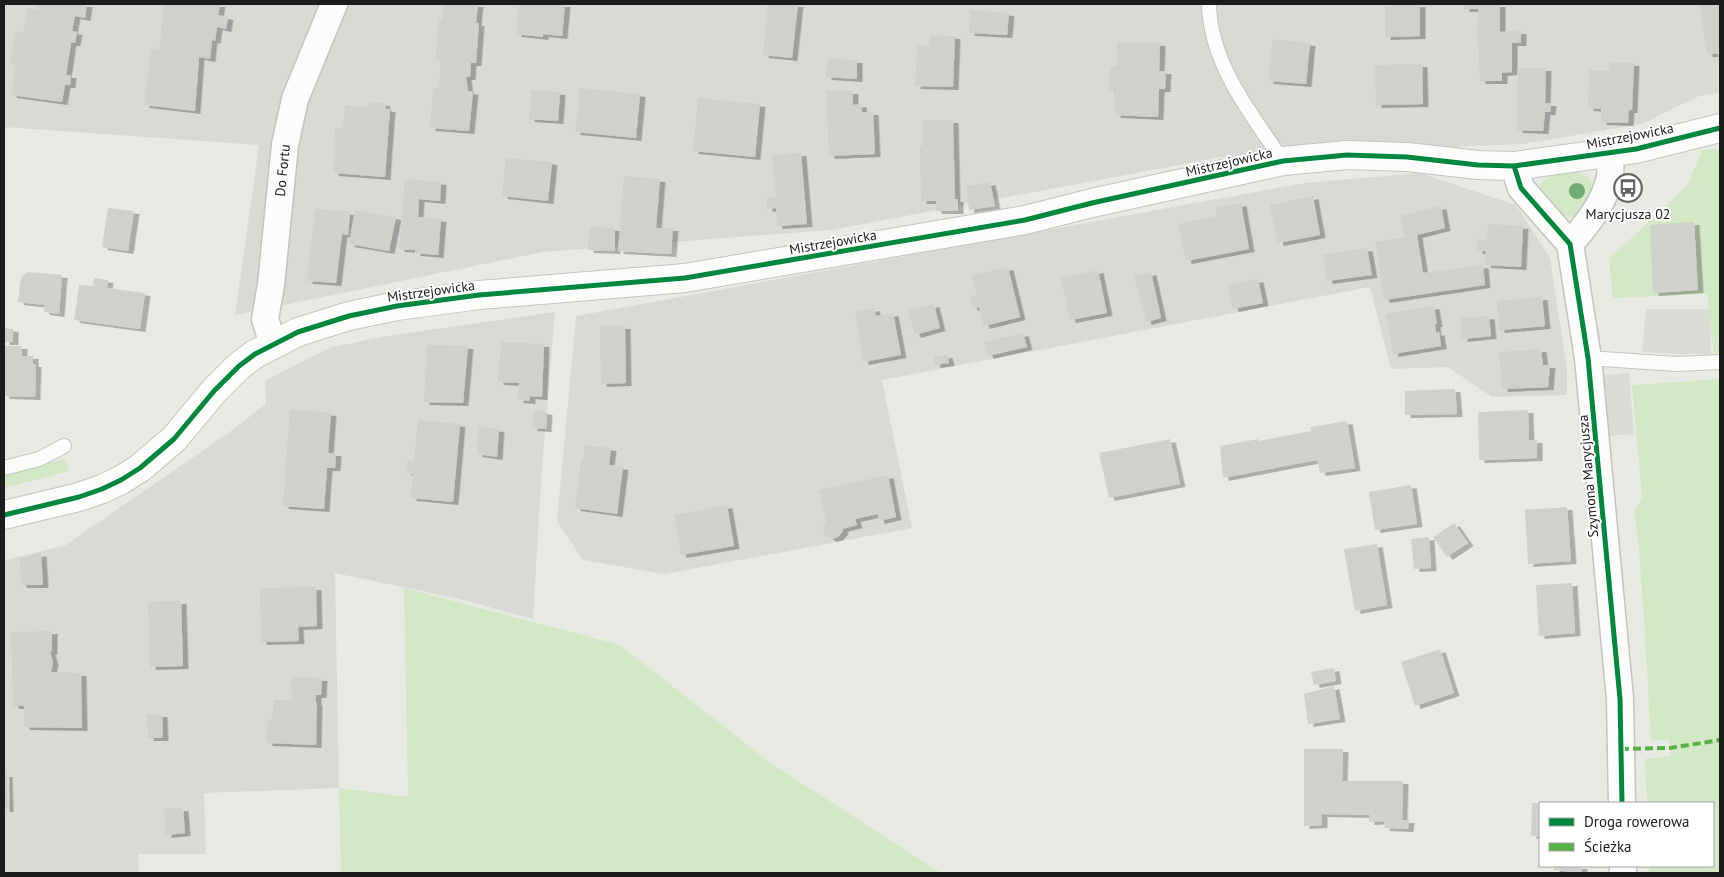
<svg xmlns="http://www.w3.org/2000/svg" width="1724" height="877" font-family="'PT Sans',sans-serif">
<defs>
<filter id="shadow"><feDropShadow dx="5.5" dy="3" stdDeviation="0" flood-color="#0004"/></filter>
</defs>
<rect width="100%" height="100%" fill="#eaeae5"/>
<path fill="#d9d9d6" d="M4 4H1720V93L1699 96 1642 124 1523 144 1222 157 831 230 543 252 235 315 259 145 4 127Z
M1420 173 1516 205 1550 258 1567 370V395L1492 397 1448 367 1391 369 1370 287 882 380 912 528 665 574 583 560 557 521 576 316 1305 183Z
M555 312 542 467 533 619 464 600 335 573 339 788 204 793 206 854H138L139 873H4V560L64 546 227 434 266 404 265 381 311 357 332 347 387 336Z"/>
<path fill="#d3e8c4" d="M1720 149V353L1714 354 1707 294 1613 298 1609 259 1687 186 1702 150Z
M1577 171 1589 178 1594 190C1590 197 1585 208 1579 213 1564 228 1547 199 1539 189 1546 170 1560 174 1577 171Z
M1720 379V873H1649V866H1713V803H1647L1645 759 1671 756 1669 739 1651 741 1644 618 1639 549 1634 512 1642 497 1632 385Z
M65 459 69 471 4 488V474Z
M404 588 620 645 769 762 941 873H341L339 788 408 797Z"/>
<path fill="#dbdbd8" d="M1646 309H1710L1711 354H1676L1642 352Z
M1629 373 1634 434 1609 436 1604 375Z"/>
<path fill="#d1d0cc" filter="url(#shadow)" d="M38 4H87L85 18 75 16 72 31 77 32 75 43H71L66 75H71L70 85H65L62 102 11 95 16 65 10 64 15 32 23 33 28 8 37 10Z
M164 4H220L218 15 228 17 226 29 217 27 215 41 212 40 210 59 199 57 195 111 144 105 151 48 159 50Z
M444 4H478L476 23H479L476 63H471L470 77H466L468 91 473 92 469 131 430 128 433 88 439 89 441 60H435L439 20H442Z
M519 4H565L562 36 543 34V37L516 34Z
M768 4H798L792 58 763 55Z
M1420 4V36L1385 37V6Z
M1464 4H1500V32L1521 31V43H1512V72L1502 73V81H1480L1477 21 1479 20 1478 9H1464Z
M1700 4H1720V61L1718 54H1707Z
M970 10 1009 13 1007 35 969 33Z
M930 35 955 36 953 87 915 86 917 46H929Z
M1273 39 1310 43 1306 84 1268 81Z
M1117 42 1160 43 1159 71H1166L1165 89H1159L1158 117 1115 115V90H1109L1110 66H1117Z
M828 59 857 60V79L826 77Z
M1609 62 1634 63 1632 110H1629L1628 123 1601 122V109L1588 108 1589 70 1609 71Z
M1422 64 1423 104 1376 105 1375 65Z
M1518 68H1546L1545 103H1551L1550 112H1545L1543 131 1517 130Z
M580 88 640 94 636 138 575 132Z
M531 90 560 92 558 121 529 119Z
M826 91H853V105L861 104 862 112H873L875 154 829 156Z
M698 98 760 104 755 157 693 151Z
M370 102 384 103 386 109H390L385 177 333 173 336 139H334L335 128 343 129 345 105 366 107Z
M923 120H953L955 199H958V211H936V201H921L920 146 923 145Z
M801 153 807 224 777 226 776 208 767 209 766 198 776 197 772 155Z
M506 158 552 162 548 201 502 196Z
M624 176 660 179 656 228H673L671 254 618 251Z
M405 179 441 182 440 201 419 199 418 217 441 219 438 255 415 253V250L399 249Z
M990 182 995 206 969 210 966 186Z
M1313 196 1320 235 1278 243 1270 205Z
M1241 203 1249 249 1186 261 1178 224 1217 216 1216 208Z
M1441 206 1445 228 1417 235 1423 273 1483 265 1485 285 1384 300 1375 242 1405 237 1400 216Z
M108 208 134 211 128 251 102 247Z
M315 209 350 212 348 235 342 234 336 283 307 281Z
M355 210 396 217 389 251 349 244Z
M1694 222 1698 290 1653 293 1650 225Z
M1488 224 1523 226 1521 267 1485 265 1486 251H1477L1478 239 1487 240Z
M589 227 615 228V251L588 250Z
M1367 248 1372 275 1327 281 1323 255Z
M1008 267 1020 317 984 326 979 307 972 308 970 297 977 295 972 275Z
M1098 270 1107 313 1070 320 1061 278Z
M28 272 62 275 59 314 44 312 45 305 18 302 21 277Z
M1151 272 1161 318 1146 322 1134 276Z
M94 278 108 280 107 288 145 293 140 329 74 320 77 300 80 301 77 299 79 285 93 286Z
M1258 279 1263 303 1233 309 1227 285Z
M1542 297 1545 326 1499 330 1497 301Z
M934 304 940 328 915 335 908 310Z
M1434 306 1437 324H1435L1436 333 1439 332 1441 346 1393 354 1386 314Z
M874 308 876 316 893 313 901 355 863 362 855 312Z
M1489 316 1491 336 1462 339 1460 318Z
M600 326H625L626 383 601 384Z
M4 328 13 329V342H4Z
M1023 333 1027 347 988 356 984 342Z
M501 342 544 344 542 397 530 396V401L518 400 519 383 498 382Z
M427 345 468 346 463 403 424 402Z
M4 346H22V356H33V364H36L35 397 4 396Z
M1541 349 1543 365H1550L1548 387 1502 389 1499 352Z
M947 355 949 363 935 365 934 357Z
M1455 389 1457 414 1405 415V391Z
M290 409 331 413 328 453H336L335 468H327L324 509 283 506Z
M534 410 547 412 546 429 532 428Z
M1528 410 1529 440H1537V458L1479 460 1478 412Z
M418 420 460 424 453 502 411 498 413 474 406 473 407 461H414Z
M1347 421 1355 468 1320 473 1317 460 1223 478 1220 446 1258 439 1259 441 1311 431V427Z
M479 427 499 429 497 457 477 454Z
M1170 439 1180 484 1109 498 1099 453Z
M585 445 611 448 609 465 623 467 617 514 575 508 581 459 583 460Z
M888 475 896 517 879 521 878 514 855 519 857 525 842 529 843 531 838 537 831 539 824 534 823 527 826 521 819 490Z
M1411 485 1417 524 1375 530 1369 492Z
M727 505 734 546 681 555 674 515Z
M1567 507 1571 561 1528 564 1525 510Z
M1454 523 1468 543 1447 557 1433 537Z
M1429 537 1431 568 1414 569 1411 539Z
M1377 544 1387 605 1355 611 1344 549Z
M41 553 43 585H21L20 558Z
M1572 583 1575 633 1539 636 1536 585Z
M316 587 317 626 298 627 299 641 261 642 260 588Z
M181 601 183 666 150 667 148 602Z
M52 631V651L50 652 53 662 51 672 81 673 82 728 24 727V706H13L11 632Z
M1440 649 1454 693 1415 706 1401 662Z
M1334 668 1336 681 1314 685 1311 672Z
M291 677 322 678 321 695H316V702L317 703 316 745 267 743V723L272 718 274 700H293V694H291Z
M1334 686 1340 719 1308 724 1304 694Z
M147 714H162L163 738H148Z
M1304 749H1343L1342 781H1403L1402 820H1409L1408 829 1384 828 1385 821 1369 822V815L1322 814V825L1304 826Z
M4 774H7L8 809H4Z
M1532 803H1540V836H1531Z
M183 808 185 833 166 835 164 809Z
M1554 866H1582V873H1565V871L1554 870Z"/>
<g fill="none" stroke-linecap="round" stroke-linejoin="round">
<defs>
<path id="service" d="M1209 4C1210 63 1251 114 1283 161
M1588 358 1676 364 1720 362
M4 468 39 459 64 446"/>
<g id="minor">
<path d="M1514 166 1521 188 1570 244 1588 358 1620 699 1622 803"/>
<path d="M1570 244C1587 224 1605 203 1610 176 1611 169 1610 160 1610 153"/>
<path id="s1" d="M273 344 265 319 271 285 285 145 295 99 334 4"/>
<path d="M1623 866V873"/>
</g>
<path id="tertiary" d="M4 515 79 497 102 489 121 480 140 468 174 439 214 391 239 366 255 354 298 332 349 316 397 306 479 295 685 278 1025 220 1092 203 1283 161 1347 155 1407 157 1478 165 1514 166 1636 149 1720 128"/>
</defs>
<use href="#service" stroke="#c3c3c1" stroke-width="16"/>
<use href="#minor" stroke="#c3c3c1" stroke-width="29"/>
<use href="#tertiary" stroke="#c3c3c1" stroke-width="30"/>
<use href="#service" stroke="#fcfcfb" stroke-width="14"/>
<use href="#minor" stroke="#fcfcfb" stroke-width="26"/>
<use href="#tertiary" stroke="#fcfcfb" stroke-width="28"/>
<path stroke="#55b145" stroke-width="4" stroke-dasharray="8 4" stroke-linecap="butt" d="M1621 749 1670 748 1720 740"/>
<defs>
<path id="cycleway" d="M1514 166 1521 188 1570 244 1588 358 1620 699 1622 803
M4 515 79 497 102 489 121 480 140 468 174 439 214 391 239 366 255 354 298 332 349 316 397 306 479 295 685 278 1025 220 1092 203 1283 161 1347 155 1407 157 1478 165 1514 166 1636 149 1720 128"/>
</defs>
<use href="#cycleway" stroke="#fff" stroke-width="8"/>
<use href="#cycleway" stroke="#00873e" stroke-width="5"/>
</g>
<circle fill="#72aa7a" cx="1577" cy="191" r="8"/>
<defs>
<symbol id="bus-ring" viewBox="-11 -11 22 22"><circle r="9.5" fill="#fff" stroke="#646462" stroke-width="1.5"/><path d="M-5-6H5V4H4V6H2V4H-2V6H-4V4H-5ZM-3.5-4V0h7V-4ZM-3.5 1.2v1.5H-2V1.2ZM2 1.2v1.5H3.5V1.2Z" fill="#646462"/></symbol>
</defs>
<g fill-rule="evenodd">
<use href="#bus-ring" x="1612" y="172" width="32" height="32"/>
</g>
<g text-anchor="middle" stroke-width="4" stroke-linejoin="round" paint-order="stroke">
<g font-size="14" fill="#1c1c1c" stroke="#fff">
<text transform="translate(1630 136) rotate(-11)" y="5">Mistrzejowicka</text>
<text transform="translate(1229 162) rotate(-13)" y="5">Mistrzejowicka</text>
<text dy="5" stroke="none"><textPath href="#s1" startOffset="176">Do Fortu</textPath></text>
<text transform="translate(833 242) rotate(-10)" y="5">Mistrzejowicka</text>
<text transform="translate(431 291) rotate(-8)" y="5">Mistrzejowicka</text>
<text transform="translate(1588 476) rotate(-95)" y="5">Szymona Marycjusza</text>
</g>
<g font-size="14" fill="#1c1c1c" stroke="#fff">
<text x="1628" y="219">Marycjusza 02</text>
</g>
</g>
<rect width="1724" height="877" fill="none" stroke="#1c1c1c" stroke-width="10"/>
<rect x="1539" y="802" width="175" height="65" fill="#ffffff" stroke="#a4a4a4"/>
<rect x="1549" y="818" width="25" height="8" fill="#00873e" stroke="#a4a4a4"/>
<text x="1584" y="827" font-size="15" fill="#1c1c1c">Droga rowerowa</text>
<rect x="1549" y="843" width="25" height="8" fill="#55b145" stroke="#a4a4a4"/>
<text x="1584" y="852" font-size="15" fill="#1c1c1c">Ścieżka</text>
</svg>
